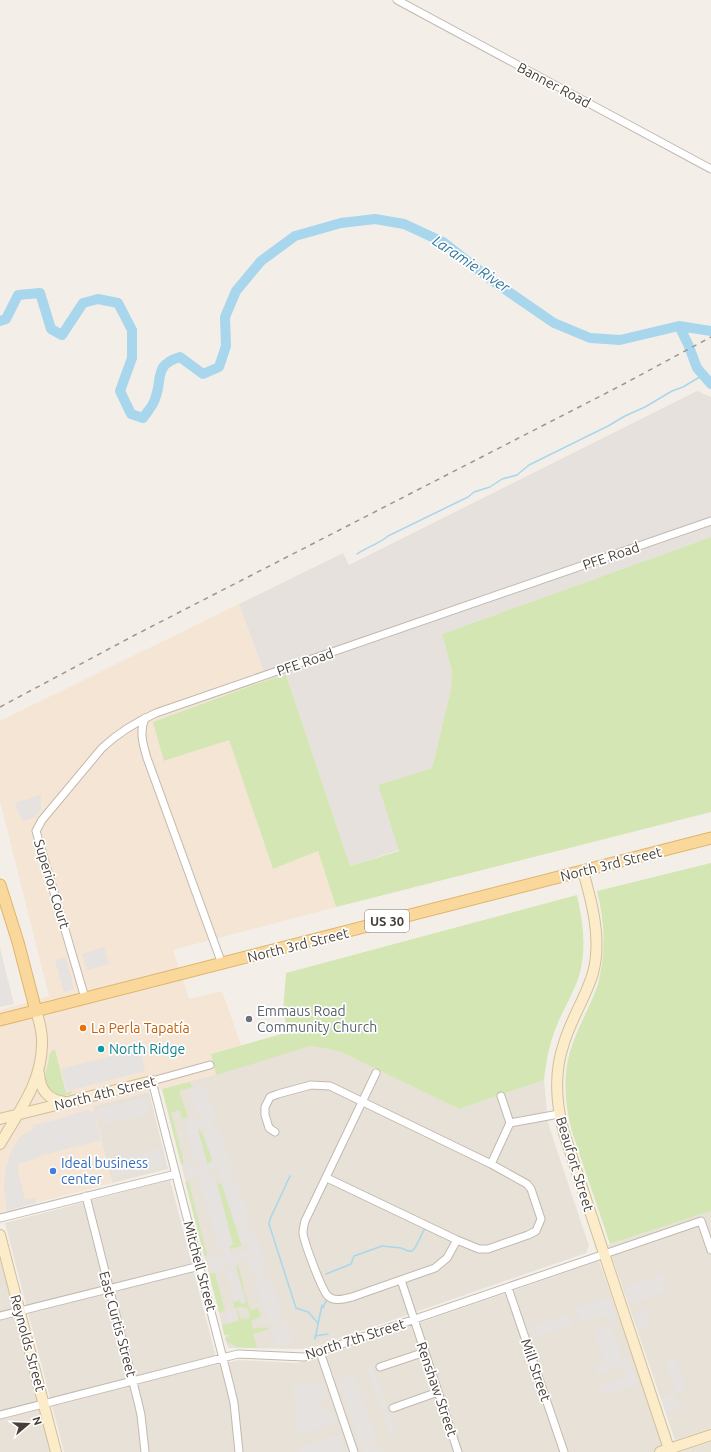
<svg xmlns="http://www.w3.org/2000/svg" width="711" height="1452" font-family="Ubuntu,sans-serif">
<rect width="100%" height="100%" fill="#f3efe8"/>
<path fill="#e7e1d7" d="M310 1046 328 1049 341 1052 459 1109 544 1080 548 1123 589 1246 586 1253 309 1349 228 1348 162 1089Z
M149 1092 168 1169 112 1183 93 1106Z
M170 1180 218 1365 239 1360 296 1363 309 1361 599 1261 666 1452H64L5 1223Z
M711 1211V1428L675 1440 608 1245Z
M0 1259 37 1401 51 1452H0Z
M711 1442V1452H681L695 1447Z"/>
<path fill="#f4e5d5" d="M239 604 267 680 180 712 165 761 229 740 273 869 318 851 336 907 173 950 189 999 222 991 241 1045 211 1054 216 1075 93 1106 112 1183 0 1212V1010L49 996 0 801V721Z"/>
<path fill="#e6e1dd" d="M697 391 711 397V537L442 634 452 671 451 689 432 768 378 785 399 850 350 866 286 675 267 680 239 604 343 553 349 565Z"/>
<path fill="#d3e6b3" d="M711 537V812L336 907 318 851 273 869 229 740 164 761 153 722 267 680 286 675 350 866 399 851 378 785 432 768 451 689 452 671 442 634Z
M711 863V1211L610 1244 572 1132C564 1102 562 1069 574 1040 581 1021 592 1003 598 984 606 952 605 922 597 891Z
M577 895C583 922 587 949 579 976 573 995 562 1011 555 1030 549 1046 546 1062 544 1080L459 1109 341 1052 328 1049 310 1046 216 1075 211 1054 289 1032 283 1013 286 973Z
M53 1050H55L66 1093 72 1091 71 1094 60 1097 48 1091 44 1081 50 1053Z
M190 1082 192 1087 179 1091 188 1117 182 1119 180 1110 171 1112 184 1163 181 1164 162 1089Z
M199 1128 202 1134H203L212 1159 211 1163 207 1164 198 1129Z
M185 1181 189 1183 207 1255 204 1256Z
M217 1182 222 1185 242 1246 229 1249V1247L233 1245Z
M238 1265 244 1287 243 1288 250 1310 258 1308 261 1316 251 1321 253 1329 260 1327 261 1329 268 1327 269 1329 253 1334 257 1348 237 1347 226 1341 225 1338 230 1336 229 1334 224 1335 222 1325 239 1320 237 1310H238L241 1320 249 1318 250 1314 247 1307 243 1308 242 1306 235 1308 233 1302 240 1300 246 1303 236 1266Z
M215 1273 225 1311 219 1312 209 1274Z"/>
<path fill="#e5e2e0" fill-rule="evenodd" d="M41 795V810L33 818 22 821 15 803Z
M104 947 109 964 87 970 82 954Z
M0 948 14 1004 0 1007Z
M66 957 74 989 64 992 55 960Z
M140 1049 145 1071 67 1091 61 1069Z
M204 1084 217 1122 212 1124 214 1130 219 1129 234 1175 230 1177 232 1181 236 1179 250 1221 246 1222 248 1228 253 1227 267 1269 262 1271 264 1277 269 1275 282 1315 278 1317 280 1323 285 1321 293 1344 276 1346 270 1327 275 1325 274 1321 268 1323 254 1280 259 1278 257 1272 252 1274 247 1261 252 1260 251 1256 234 1262 246 1303 241 1304 240 1300 234 1302 226 1272 231 1271 228 1262 221 1264 223 1269 213 1272 208 1256 217 1253 219 1259 225 1257 223 1248 218 1249 199 1179 204 1177 203 1172 197 1173V1178L189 1180 185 1165 194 1163 195 1167 201 1165 199 1159 194 1161 186 1125 190 1123 189 1119 196 1117 197 1122 204 1120 203 1115 197 1114 189 1089ZM206 1126 208 1132 203 1134 212 1159 217 1157 218 1160 207 1164 198 1129ZM221 1166 222 1169 217 1171 220 1180 225 1179 226 1183 222 1185 236 1228 242 1226 243 1230 237 1232 242 1246 248 1244 249 1249 231 1256 229 1247 233 1245 215 1176 210 1177 208 1170Z
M147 1097 151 1114 135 1118 131 1102Z
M130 1101 134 1117 103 1125 98 1109 113 1105 114 1107 115 1105Z
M89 1110 90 1112 94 1111 101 1140 38 1156V1158L19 1163V1166L17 1167 25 1200 34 1198 36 1203 7 1211 4 1185 6 1168 11 1152 21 1135 26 1134 32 1130 34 1125 63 1118 71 1114Z
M160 1148 165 1165 148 1168V1169L131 1174 127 1157 130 1173 113 1177 109 1161Z
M663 1274 669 1291 629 1304 624 1287Z
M609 1297 617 1320 609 1323 606 1315 580 1323 575 1308Z
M646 1309 652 1326 639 1330 633 1314Z
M235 1310 238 1321 227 1324 225 1313Z
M569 1314 573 1325 533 1338 530 1327Z
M610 1325 616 1341 599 1347 595 1336 598 1335 596 1331Z
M617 1342 622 1358 618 1359 628 1356 638 1384 602 1396 599 1387 626 1377 622 1367 597 1375 594 1368 605 1364 600 1348Z
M676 1358 686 1389 676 1393 665 1362Z
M373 1368 396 1433 390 1435 367 1369Z
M354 1375 376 1439 360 1445 338 1381Z
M322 1382 327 1396 319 1399 323 1412 331 1409 336 1422 297 1436 293 1385Z
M675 1393 681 1409 667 1414 661 1398Z
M340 1434 346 1452H298L297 1449Z
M375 1443 378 1450 382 1448 384 1452H364L362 1447Z"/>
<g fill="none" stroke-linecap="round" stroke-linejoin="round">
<path stroke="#a8d6ed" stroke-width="1.5" d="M357 554C367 547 379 544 388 536L468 497 474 492 490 487 502 479 517 475 529 465 608 426 625 416 645 407 672 391 683 387 703 375
M290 1176 270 1219 269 1224 296 1308 308 1312 318 1323
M326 1274 351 1264 354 1256 382 1246 401 1248 408 1251H412L415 1248 425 1228
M323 1308 327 1299
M315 1336 328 1334
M315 1339 322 1305"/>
<path stroke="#a8d6ed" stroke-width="10" d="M0 321 6 319 18 295 40 293 51 329 62 335 83 303 98 299 118 303 132 330V358L120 391 131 414 143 418C147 412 153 406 155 399 163 379 153 365 180 357L203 374 219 367 226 346 225 317 236 291 261 261 295 236 341 223 375 219 404 224 443 242 490 279 554 323 590 338 620 340 679 326 711 331
M679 326 688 344 697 368 711 384"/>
<defs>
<path id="street" d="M397 0 711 169
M145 718C139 732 143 744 147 758L222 964
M85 998 36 831 42 820 102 748C118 733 136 722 156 713L711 521
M210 1065 152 1081 230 1386 234 1403 239 1452
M376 1073 305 1221C304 1225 303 1229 303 1233 304 1242 322 1291 328 1296 334 1302 344 1299 352 1297L435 1268 447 1258 457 1240
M510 1123 559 1114
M275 1132 269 1128 265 1115V1107L270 1097 278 1094 311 1085 330 1086 491 1164 527 1184 531 1189 541 1219 536 1231 528 1235 488 1249H479L457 1240 327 1178
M491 1164 510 1123 501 1096
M86 1196 138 1402 141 1415 145 1452
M0 1218 176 1174
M401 1280 458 1452
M508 1288 564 1452
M0 1316 200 1266
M320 1352 354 1452
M380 1367 425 1352
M393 1408 438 1392
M0 1415 238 1354 304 1357 701 1221 711 1250"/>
<path id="secondary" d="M583 871C592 903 602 939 593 973 586 997 571 1019 564 1043 554 1072 556 1104 564 1133L670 1452
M39 1073C40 1090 48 1100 65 1102
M0 1119 152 1081
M0 1144C19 1111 43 1081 42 1041 42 1030 39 1020 36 1011
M0 1235 56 1452
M660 1452 711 1435"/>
<path id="primary" d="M0 885 18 942 36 1011
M0 1020 711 838"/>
</defs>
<use href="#street" stroke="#c2b9ae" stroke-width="9"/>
<use href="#secondary" stroke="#d1bf9a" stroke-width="12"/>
<use href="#primary" stroke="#dfb46b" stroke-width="13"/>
<use href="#street" stroke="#fff" stroke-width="7"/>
<use href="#secondary" stroke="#fcecca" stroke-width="10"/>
<use href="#primary" stroke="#fad89b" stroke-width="11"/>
<path stroke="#979797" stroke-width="1.5" stroke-dasharray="5 5" stroke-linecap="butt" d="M0 707 135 635 620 386 711 337"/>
</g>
<circle fill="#6b7280" stroke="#fff" stroke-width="1.5" cx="249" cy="1019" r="4"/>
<circle fill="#e8710a" stroke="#fff" stroke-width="1.5" cx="83" cy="1028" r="4"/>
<circle fill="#0f9aa8" stroke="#fff" stroke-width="1.5" cx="101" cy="1049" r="4"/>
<circle fill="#3f7fe0" stroke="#fff" stroke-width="1.5" cx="53" cy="1171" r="4"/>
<g text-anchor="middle" stroke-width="3.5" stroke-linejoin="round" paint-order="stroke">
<rect fill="#fff" stroke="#7e7973" stroke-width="1" x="365" y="910" width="44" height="22" rx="3"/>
<g font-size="13" font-weight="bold" fill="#473f37">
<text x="387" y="926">US 30</text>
</g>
<g font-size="14" fill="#473f37" stroke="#fff">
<text transform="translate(554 85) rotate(28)" y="5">Banner Road</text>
<text transform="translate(611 556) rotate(-19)" y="5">PFE Road</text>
<text transform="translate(305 662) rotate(-19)" y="5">PFE Road</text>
<text transform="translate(611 864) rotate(-14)" y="5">North 3rd Street</text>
<text transform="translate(52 884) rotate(73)" y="5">Superior Court</text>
<text transform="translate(298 945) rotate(-14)" y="5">North 3rd Street</text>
<text transform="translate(105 1093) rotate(-14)" y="5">North 4th Street</text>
<text transform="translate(575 1164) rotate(73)" y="5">Beaufort Street</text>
<text transform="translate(200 1266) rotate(75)" y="5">Mitchell Street</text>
<text transform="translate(118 1324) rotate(75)" y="5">East Curtis Street</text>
<text transform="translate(355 1339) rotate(-18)" y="5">North 7th Street</text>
<text transform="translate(28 1343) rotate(75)" y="5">Reynolds Street</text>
<text transform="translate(536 1370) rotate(71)" y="5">Mill Street</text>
<text transform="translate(437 1389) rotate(71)" y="5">Renshaw Street</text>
</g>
<g font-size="14" fill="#5b616d" stroke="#fff" text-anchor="start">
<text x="257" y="1016">Emmaus Road<tspan x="257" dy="16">Community Church</tspan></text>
</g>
<g font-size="14" fill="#c56008" stroke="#fff" text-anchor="start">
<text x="91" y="1033">La Perla Tapatía</text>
</g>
<g font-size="14" fill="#0d838f" stroke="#fff" text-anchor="start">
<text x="109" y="1054">North Ridge</text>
</g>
<g font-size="14" fill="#366cbe" stroke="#fff" text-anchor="start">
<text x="61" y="1168">Ideal business<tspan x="61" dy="16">center</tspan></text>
</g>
<g font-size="15" font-style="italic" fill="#31789e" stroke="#fff">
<text transform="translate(471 264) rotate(34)" y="5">Laramie River</text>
</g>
</g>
<g transform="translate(28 1424) rotate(71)" stroke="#ffffff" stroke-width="3" paint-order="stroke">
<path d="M0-3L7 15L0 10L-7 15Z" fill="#473f37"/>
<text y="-6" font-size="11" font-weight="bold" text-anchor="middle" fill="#473f37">N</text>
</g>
</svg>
